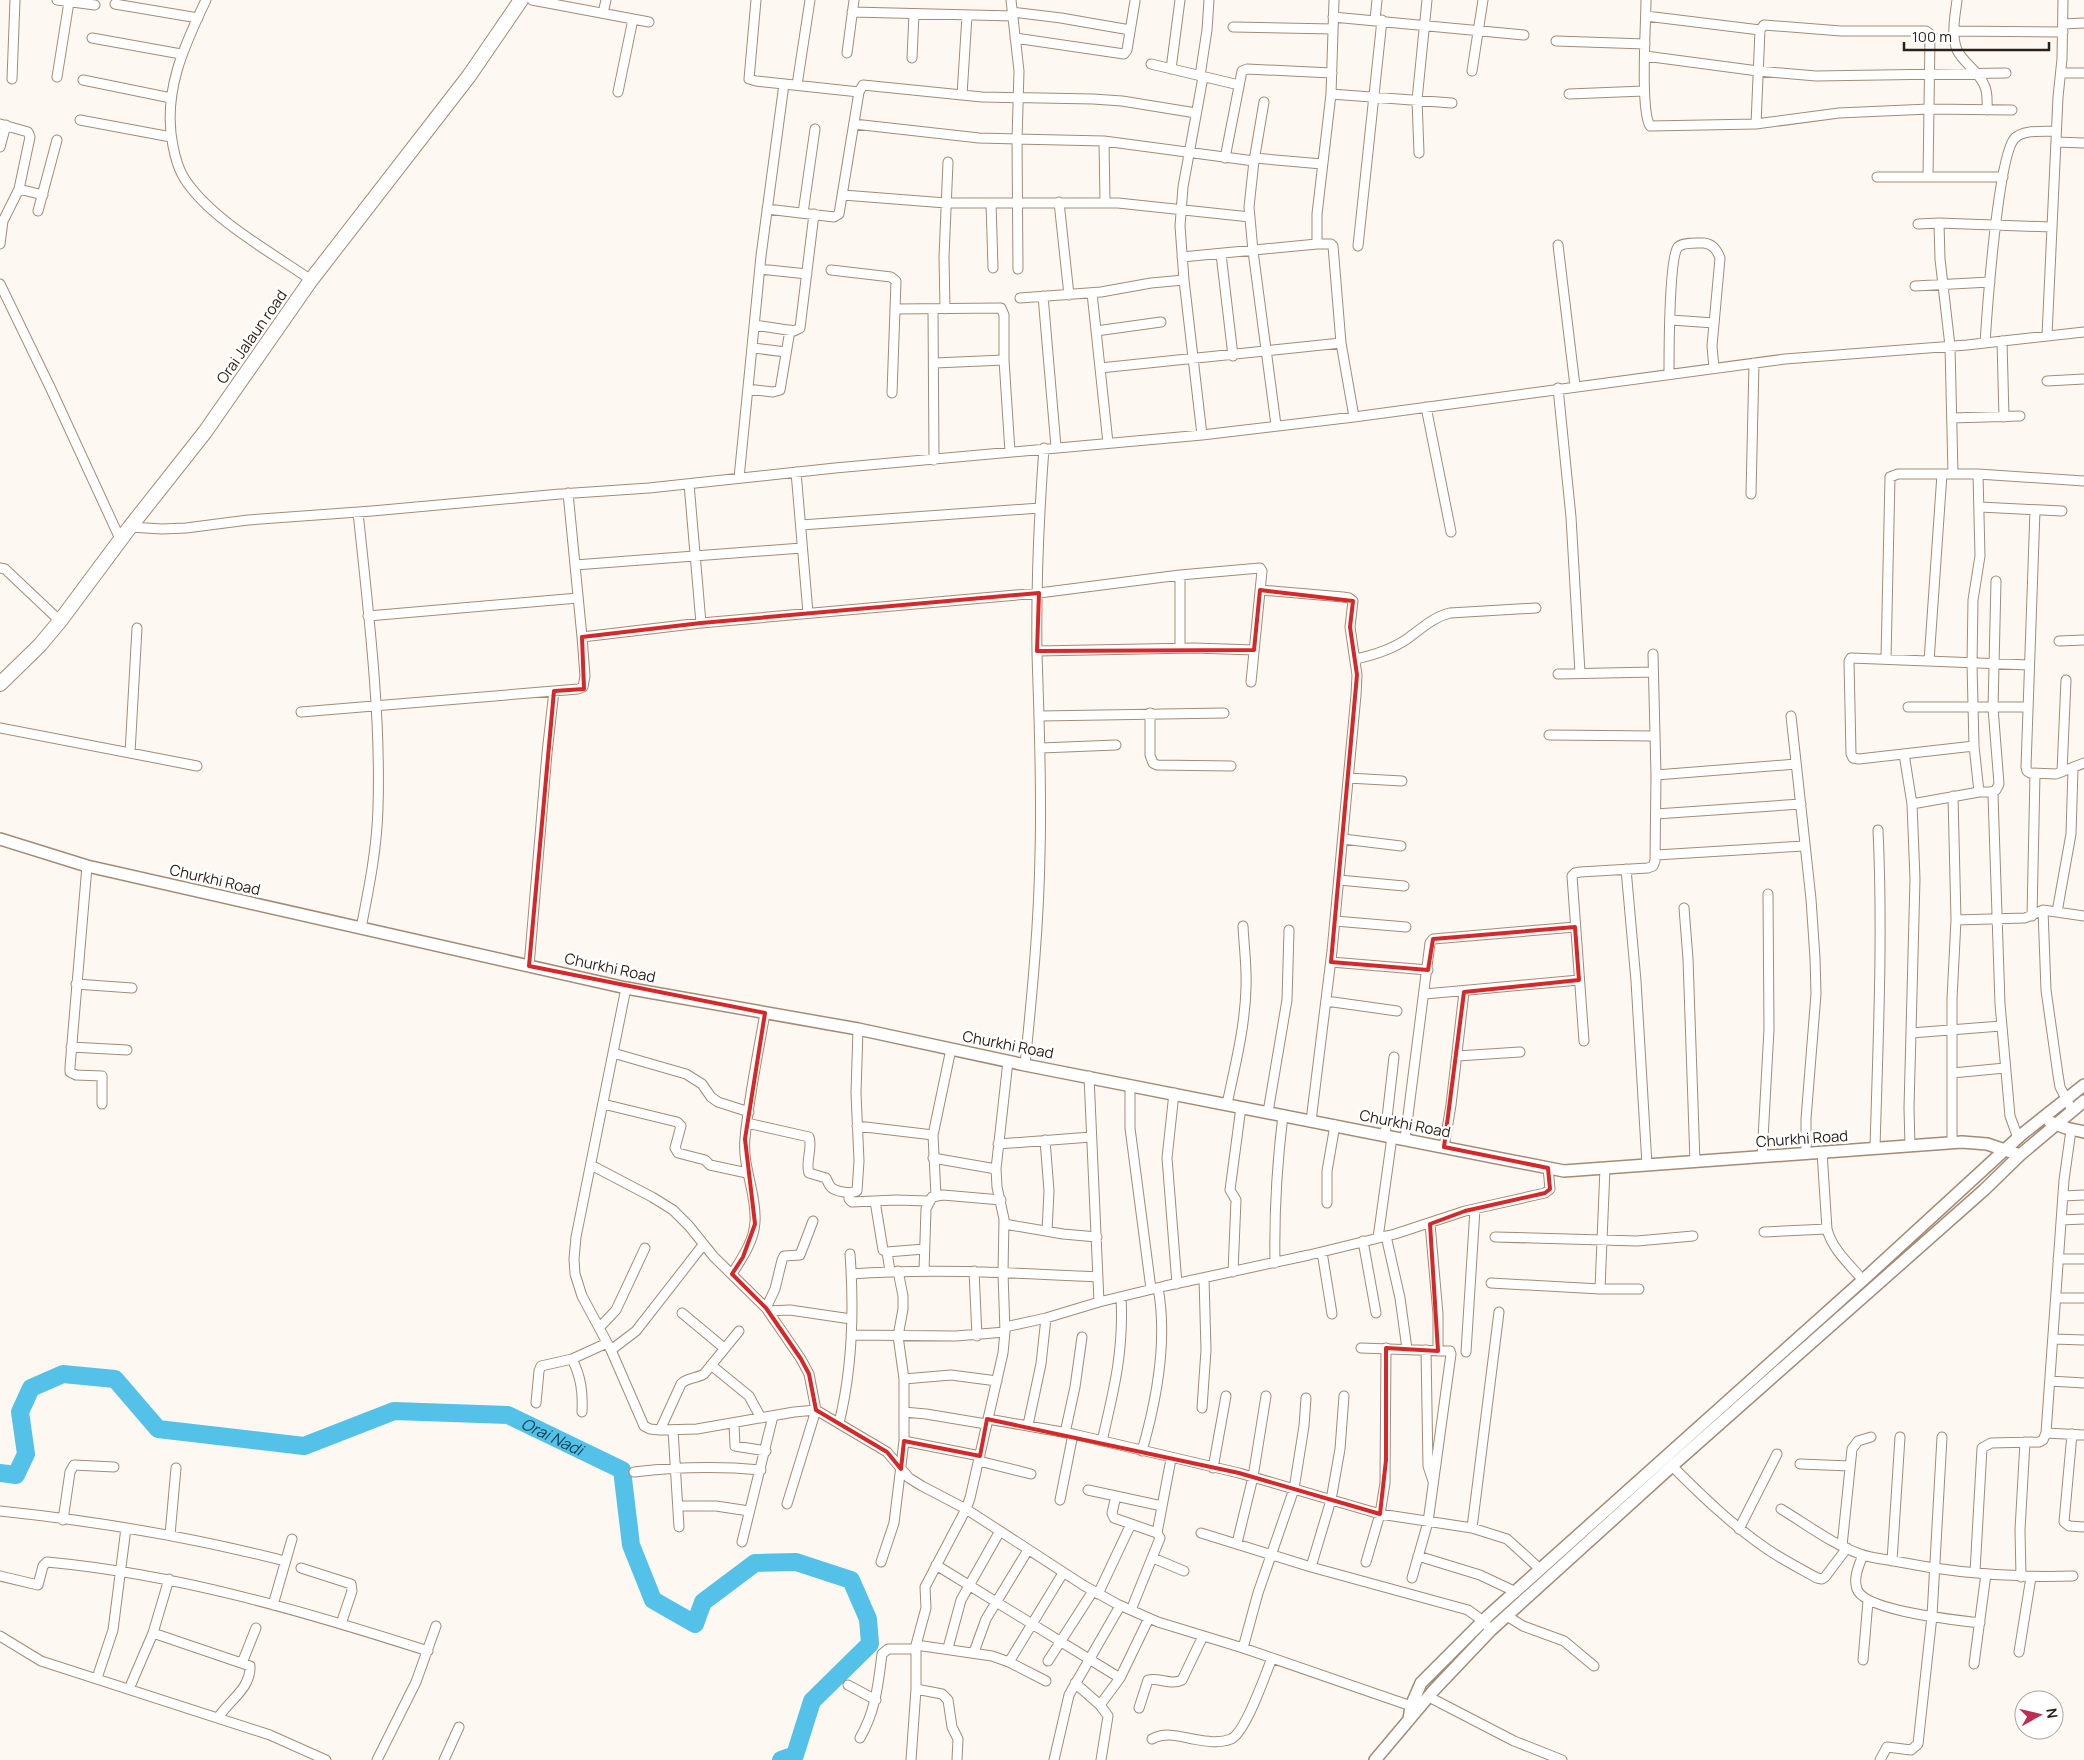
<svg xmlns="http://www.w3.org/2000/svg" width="2084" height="1760" font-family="Manrope,sans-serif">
<rect width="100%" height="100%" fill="#fef8f3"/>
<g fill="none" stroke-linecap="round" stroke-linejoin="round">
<path stroke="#54c2e8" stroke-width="18" id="s1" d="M0 1473 16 1475 26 1454 20 1412 31 1388 63 1374 115 1379 158 1429 304 1446 394 1411 508 1415 622 1470 631 1545 653 1600 695 1624 703 1602 755 1563 796 1562 851 1580 868 1619 870 1644 812 1701 795 1755 781 1760"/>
<defs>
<path id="minor" d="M57 0 95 5
M206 0C184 46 162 93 173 146 175 157 178 168 184 178 210 219 271 252 311 280
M532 0 649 22
M756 0 749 79 756 81 859 92
M1011 0 1019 71 1017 140 1018 269
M1646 0C1646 24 1640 109 1650 126L1756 124 1839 113 1929 109 2012 110
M1957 0C1955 16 1951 35 1957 50 1964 64 1980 72 1985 87 1988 94 1987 102 1987 110
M115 4 198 18
M852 12 1013 16
M1012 12 1061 18 1130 30
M603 13 606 0
M1646 16 1760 30
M1333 17 1524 35
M1375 20 1377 0
M2063 24 2084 23
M1233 27 1333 29
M1954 31 2063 32
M92 38 181 54
M1015 38 1124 54 1127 50 1135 1
M1556 41 1645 44
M847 53 854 0
M1645 56 1758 71 1816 76 2006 73
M912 58 914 14
M1151 64 1239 85
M1171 69 1180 0
M1472 71 1483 0
M2061 73H2084
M1200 76 1207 30 1209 0
M57 77 69 2
M12 79 15 0
M83 80 171 98
M797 85 810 0
M618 92 633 19
M1331 94 1452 103
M1569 94 1644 91
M962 95 967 16
M1264 102 1254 161 1249 207 1253 251 1276 425
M80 120 171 137
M0 124 28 132 30 137 19 189 3 221 0 244
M854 124 979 138 1104 141 1254 161
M1756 124 1760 30 1764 25 1841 31H1926L1929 33 1930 37 1928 177
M1104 141 1105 202
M2056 142 2084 143
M0 147 6 125
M1419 153 1417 100 1427 0
M1225 158 1242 71 1247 69 1332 73
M1254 158 1322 164
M1877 177H2003
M19 189 43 195
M843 195 946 203H1118L1250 217
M1059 202 1069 295
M991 203 993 268
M767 209 834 217 839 214 859 92 863 85 982 97 1093 99 1122 101 1196 113
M38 211 57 140
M803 213 815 129
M1939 223 1940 259 1950 346 1953 474
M1918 224 1939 223 2051 227
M1317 244V214L1331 94 1334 0
M1558 245 1575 386
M1358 246 1382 20
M1221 254 1233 356
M1182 257 1317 244H1331L1333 246 1341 343 1354 417
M760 269 807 274
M831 270 891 277 896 281 892 393
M0 284 50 387 121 541
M1915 286 1990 282
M1092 293 1108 443
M1043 296 1056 447
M1020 298 1101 292 1151 283 1184 280
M896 309 1001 308 1004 315V360L1010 452
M933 309 934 460
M945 309 944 257 948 162
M1671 320 1714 323
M755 325 794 331 800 328 814 214
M1096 331 1161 322
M2047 336 2058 97 2062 59 2063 0
M2002 341 2004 417
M1985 343C1987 312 1998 154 2015 138 2024 129 2044 132 2056 131
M753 348 786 352
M935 363 1004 360
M1100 368 1341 343
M1669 374C1669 355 1669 257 1678 247 1683 242 1698 243 1704 243 1713 244 1717 250 1720 258L1712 346 1714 368
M2047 381 2084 379
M1558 388 1571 517 1580 673
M748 389 773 392 780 390 790 330
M1426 407 1451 532
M1952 418 2020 416
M1202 435 1184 280 1180 226 1183 187 1203 77
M796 472 808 613
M1978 474 1980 556 1973 600 1972 664 1974 746 1979 792
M739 478 761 256 784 84
M689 484 701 623
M1751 494 1754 363
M1980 507 2062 511
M2035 510 2026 767 2027 771 2030 773 2056 774 2084 763
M358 512C368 609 381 711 378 808 377 848 369 888 361 928
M801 525 1040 508
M130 527 162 529 186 528 248 520 372 511 560 494 649 488 835 468 1202 435 1354 417 1785 359 1967 345 2084 332
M575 565 802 548
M0 568 5 569 60 621
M1180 575V648
M1260 590 1343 597 1349 598 1353 601 1350 627 1357 675 1356 695 1332 951 1311 1121
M368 616 578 598
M582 637 701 623 1039 593 1180 575 1260 568 1262 571 1251 682
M2059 641 2084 640
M1037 651 1194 648 1254 650
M1356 659C1374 655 1391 650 1407 639 1421 629 1433 617 1450 613L1536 608
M1886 659 1890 477 1898 474H1978L2084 481
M1929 661 1942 474
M1558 674 1653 672
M1908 707H2028
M301 712 578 689 583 687 585 676 582 637 568 493
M1150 713V755L1153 763 1157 765 1231 766
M1041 716 1224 713
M1791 716 1811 899 1815 958 1816 994 1806 1119V1154
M0 728 197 766
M1549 735 1654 736
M1974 746 1859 759 1853 758 1851 754 1849 661 1851 658 2029 665
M1041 748 1116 745
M130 753 137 628
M1904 754 1912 804 1915 879 1909 1108 1910 1146
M2062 772 2066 680
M1656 775 1796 764
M1348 778 1402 781
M1991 792 1996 790 1999 784 1993 708 1996 581
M1912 804 1979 792H1991L1993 795 2000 1004 2010 1116 2018 1138
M1656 814 1801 804
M1343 839 1401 846
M1656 855 1804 846
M87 866 70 1067V1072L76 1075 102 1076V1104
M1626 869 1636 981 1647 1165
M1339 880 1404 886
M1684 908 1688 959 1695 1162
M2043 910 2046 990 2058 1075 2060 1087 2072 1110
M2057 912 2071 834 2073 769
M2032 916 2035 774
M1956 920 2025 918 2043 910 2084 916
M1335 921 1406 927
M1331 962 1428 970
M529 966 547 753 554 691
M76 984 132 988
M626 988 576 1237 574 1259 575 1274 582 1296 611 1350 644 1426 650 1429 660 1430 697 1429 794 1412 816 1410 887 1452 909 1478 922 1486 966 1509 1083 1585 1117 1604 1158 1622 1243 1648 1411 1706
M1425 994 1579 980
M1326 1001 1397 1011
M1911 1033 2001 1026
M1584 1041 1572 876 1575 873 1580 872 1648 868 1653 866 1655 861 1656 775 1653 654
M71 1047 127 1050
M613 1053 686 1074 702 1084 711 1097 718 1102 749 1112
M1457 1056 1520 1052
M1025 1065C1032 994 1039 924 1040 853 1042 786 1039 719 1037 653 1036 585 1039 515 1044 448
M1952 1073 2005 1068
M1089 1076 1099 1302
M1130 1085V1128L1151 1289
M1174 1093 1167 1158 1177 1284
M603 1104 677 1122 681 1126 675 1148 678 1153 705 1160 710 1165 747 1173
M1227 1104C1235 1066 1245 1027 1246 988 1247 968 1244 947 1243 926
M1268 1112 1287 1000 1289 930
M747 1123 809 1137C813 1148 805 1162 809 1173L826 1178C827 1180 828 1183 830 1186 834 1192 851 1194 857 1191L859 1161 856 1093 858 1029
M857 1126 933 1135
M1385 1135 1394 1057
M1405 1139 1430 943 1433 939 1575 927
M1045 1140 1049 1191 1047 1231
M1952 1142V999L1956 920 1953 796
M998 1144 1091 1137
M1444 1147 1451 1105 1464 992
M1875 1148C1878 1042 1883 936 1878 830
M1822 1152 1827 1229C1832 1249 1849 1264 1863 1280
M1762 1157 1769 1029 1768 894
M933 1158 996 1169
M591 1165 652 1197 673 1210 689 1226 714 1257 766 1308 801 1359 809 1374 816 1410 787 1504
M849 1193V1199L852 1202 896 1200 928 1201
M936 1196 933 1135 951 1049
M2063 1196 2084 1195
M875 1201 883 1250 887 1252 924 1249
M1327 1203V1171L1335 1125
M2061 1220 2084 1219
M1004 1224 1063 1234 1097 1237
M1430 1224 1438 1314V1351
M1764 1232 1827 1229
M1386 1236 1400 1298 1407 1349
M1495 1237 1637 1241 1693 1236
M1378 1238 1392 1137
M1363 1241 1376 1313
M887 1252 890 1271
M1322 1252 1332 1314
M2058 1259H2084
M1275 1263C1274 1213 1277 1164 1283 1115
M924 1271 926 1209 932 1197 943 1195 1001 1200
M974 1271 977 1336
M1233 1272 1236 1200 1230 1190 1241 1107
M732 1274C742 1258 754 1241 755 1222 757 1194 742 1167 745 1138 749 1096 758 1054 765 1013
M851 1274C934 1268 1016 1273 1098 1277
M1491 1283 1600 1289H1639
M1600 1289 1605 1168
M2056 1298H2084
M766 1308 775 1289 782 1260 784 1256 800 1255 813 1221
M768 1311 790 1310 851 1319
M682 1313 724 1348
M1005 1327 1046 1318 1099 1302 1165 1286 1309 1255 1395 1234 1465 1211 1545 1193 1550 1189 1548 1168
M599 1328 616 1310 645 1248
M851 1335 956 1336 1005 1332
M2053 1339 2084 1340
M1361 1348 1445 1351H1450L1451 1354 1428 1522 1412 1578
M611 1350 636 1331 703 1245
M1426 1350 1428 1466 1433 1481
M1466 1352 1475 1209
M572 1359C581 1377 583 1392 582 1412
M711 1365 749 1396 761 1418
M904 1379 951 1375 997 1381
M2050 1381 2084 1383
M536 1403 539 1371 541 1366 572 1359 607 1343
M1202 1408 1206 1350 1204 1278
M904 1412 926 1414 986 1424
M988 1419 1073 1434 1239 1473 1380 1514 1472 1528 1507 1539 1540 1569
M839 1423C852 1370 854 1308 850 1254
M734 1424 735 1446 766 1451
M1028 1425 1041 1364 1046 1318
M660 1430 681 1384C687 1377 696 1379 704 1374L739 1331
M673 1430 679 1527
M1065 1433 1075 1387 1082 1337
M2046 1433 2084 1435
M2072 1434 2064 1522 2069 1526 2084 1527
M904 1441 980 1456
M1102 1441C1114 1390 1124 1350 1121 1297
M1142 1451C1157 1399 1168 1341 1158 1288
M979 1461 1031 1474
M1800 1464 1850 1466
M1672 1466C1702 1496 1732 1525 1767 1549 1783 1560 1801 1569 1817 1578L1822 1579 1825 1577 1847 1548
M1213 1468 1226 1396
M634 1472C676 1467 718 1466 761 1470
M1088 1490 1162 1506
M1116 1496 1112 1513 1114 1518 1157 1533 1160 1538 1131 1610
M1060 1500 1073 1434
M678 1506H716L749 1511
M1781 1509C1806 1524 1832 1544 1860 1554 1871 1558 1883 1559 1894 1561 1953 1573 2013 1578 2073 1576
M0 1511C96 1521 191 1537 285 1561
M63 1520 70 1472 74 1465 114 1467
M1472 1528 1499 1312
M1739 1529 1777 1454
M1157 1533 1171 1459
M1201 1533 1311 1567 1468 1610 1483 1621 1491 1630
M170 1535 176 1468
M742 1542 773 1416
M1237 1543 1253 1477 1266 1396
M1842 1546 1852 1449 1858 1441 1871 1437
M1863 1555C1859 1565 1853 1578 1857 1589 1864 1611 1957 1620 1980 1623
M1418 1556 1480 1575 1516 1592
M1153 1558 1184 1571
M1892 1561 1900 1437
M881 1562 894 1523 904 1441V1379L898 1336 903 1309V1296L898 1271
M1366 1562 1380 1514 1385 1483 1386 1348
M936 1565 1120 1678
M1311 1567 1331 1500 1340 1449 1344 1396
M301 1568 351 1584 352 1591 341 1624
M1975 1572 1982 1448 1991 1443 2039 1442 2043 1440 2046 1433 2064 1180 2071 1130
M0 1576 38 1585 43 1566 47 1562C177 1574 303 1611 428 1651
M2021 1577 2020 1530 2025 1442
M1098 1594 1131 1524
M273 1605 292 1539
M1507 1616 1523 1626 1564 1641 1594 1666
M153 1633 250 1666C251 1689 228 1701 218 1718
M0 1636 41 1661 270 1735 326 1760
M916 1645 992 1656 1009 1662 1046 1681
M948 1648 961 1600 1000 1531
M1243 1648 1258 1593 1294 1489 1304 1426 1306 1398
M974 1652 986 1619 1028 1550
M2019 1652 2031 1577
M1863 1660 1868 1601
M1048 1661 1093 1591
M1009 1662 1063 1573
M242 1663 256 1628
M1974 1664 1986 1574
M97 1678 113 1630 126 1528
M1075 1683 1100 1705 1108 1716 1101 1760
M848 1685 876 1700
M129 1689 153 1633 169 1579
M916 1689 942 1694 948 1700 952 1727 958 1739 957 1760
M1429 1697 1514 1741 1562 1760
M1100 1705 1120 1678 1149 1618
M1139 1708 1148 1680C1160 1677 1170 1686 1182 1680L1203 1636
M860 1738C876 1710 878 1685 882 1654L888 1649H916
M1152 1739C1166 1732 1178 1736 1193 1739 1204 1741 1219 1744 1231 1739 1246 1732 1265 1675 1272 1658
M377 1760 416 1682 436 1626
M444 1760 459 1727
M911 1760 916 1689V1645L926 1608 925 1587 966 1509 970 1498 1003 1353 1005 1332 1003 1273 1004 1219 997 1187 996 1169 1008 1061
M1054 1760 1069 1695 1120 1606
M1880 1760 1887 1747 1911 1750 1918 1744 1932 1616 1942 1437"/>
<path id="tertiary" d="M0 839 87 866 626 988 858 1029 1025 1065 1564 1171 1962 1142 1987 1144 2020 1155
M2050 1122 2066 1128 2084 1132
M1409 1719 1411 1706 1421 1683 1488 1616 1863 1280 2021 1135 2084 1085
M1375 1760 1434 1690 1491 1630 1672 1466 1984 1190 2020 1155 2084 1101"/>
<path id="primary" d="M0 684 40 645 60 621 130 527 205 432 311 280 469 76 521 0"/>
</defs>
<use href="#minor" stroke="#a58b74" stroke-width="11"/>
<use href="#tertiary" stroke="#a58b74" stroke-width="14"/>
<use href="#primary" stroke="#a58b74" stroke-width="16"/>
<use href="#minor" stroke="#fff" stroke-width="9"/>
<use href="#tertiary" stroke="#fff" stroke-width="11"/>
<use href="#primary" stroke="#fff" stroke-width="14"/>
</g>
<path fill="none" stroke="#d62828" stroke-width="4" stroke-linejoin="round" d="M1260 590 1353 601 1350 627 1357 675 1331 962 1428 970 1433 939 1575 927 1579 980 1464 992 1444 1147 1548 1168 1550 1189 1545 1193 1465 1211 1430 1224 1438 1351 1386 1348V1460L1380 1514 1239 1473 987 1419 980 1456 904 1441 901 1469 887 1452 816 1410 809 1374 801 1359 766 1308 732 1274 743 1257 755 1224 745 1139 765 1013 529 966 554 691 584 689 582 637 701 623 1039 593 1037 651 1254 650Z"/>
<g text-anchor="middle" stroke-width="5" stroke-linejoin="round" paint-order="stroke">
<g font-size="15" fill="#2b2118" stroke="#fff">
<text transform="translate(252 337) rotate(-55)" y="5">Orai Jalaun road</text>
<text transform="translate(215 880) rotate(13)" y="5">Churkhi Road</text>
<text transform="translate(610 968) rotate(12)" y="5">Churkhi Road</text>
<text transform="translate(1008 1045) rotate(11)" y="5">Churkhi Road</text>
<text transform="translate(1405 1124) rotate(11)" y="5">Churkhi Road</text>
<text transform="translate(1802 1139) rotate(-4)" y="5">Churkhi Road</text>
</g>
<g font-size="16" font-style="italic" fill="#0e3f4f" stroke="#fff">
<text dy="6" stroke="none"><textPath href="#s1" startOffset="668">Orai Nadi</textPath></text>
</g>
</g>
<g transform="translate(2039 1715) rotate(82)"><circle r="24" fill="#ffffff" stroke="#aaa6a3"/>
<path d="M0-4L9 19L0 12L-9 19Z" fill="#bc2d54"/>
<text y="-8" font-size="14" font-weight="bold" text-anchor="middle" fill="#2b2118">N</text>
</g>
<path d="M1904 42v8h145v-8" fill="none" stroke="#2b2118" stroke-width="2.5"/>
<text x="1912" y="42" font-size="15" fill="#2b2118" stroke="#ffffff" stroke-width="4" paint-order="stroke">100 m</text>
</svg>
